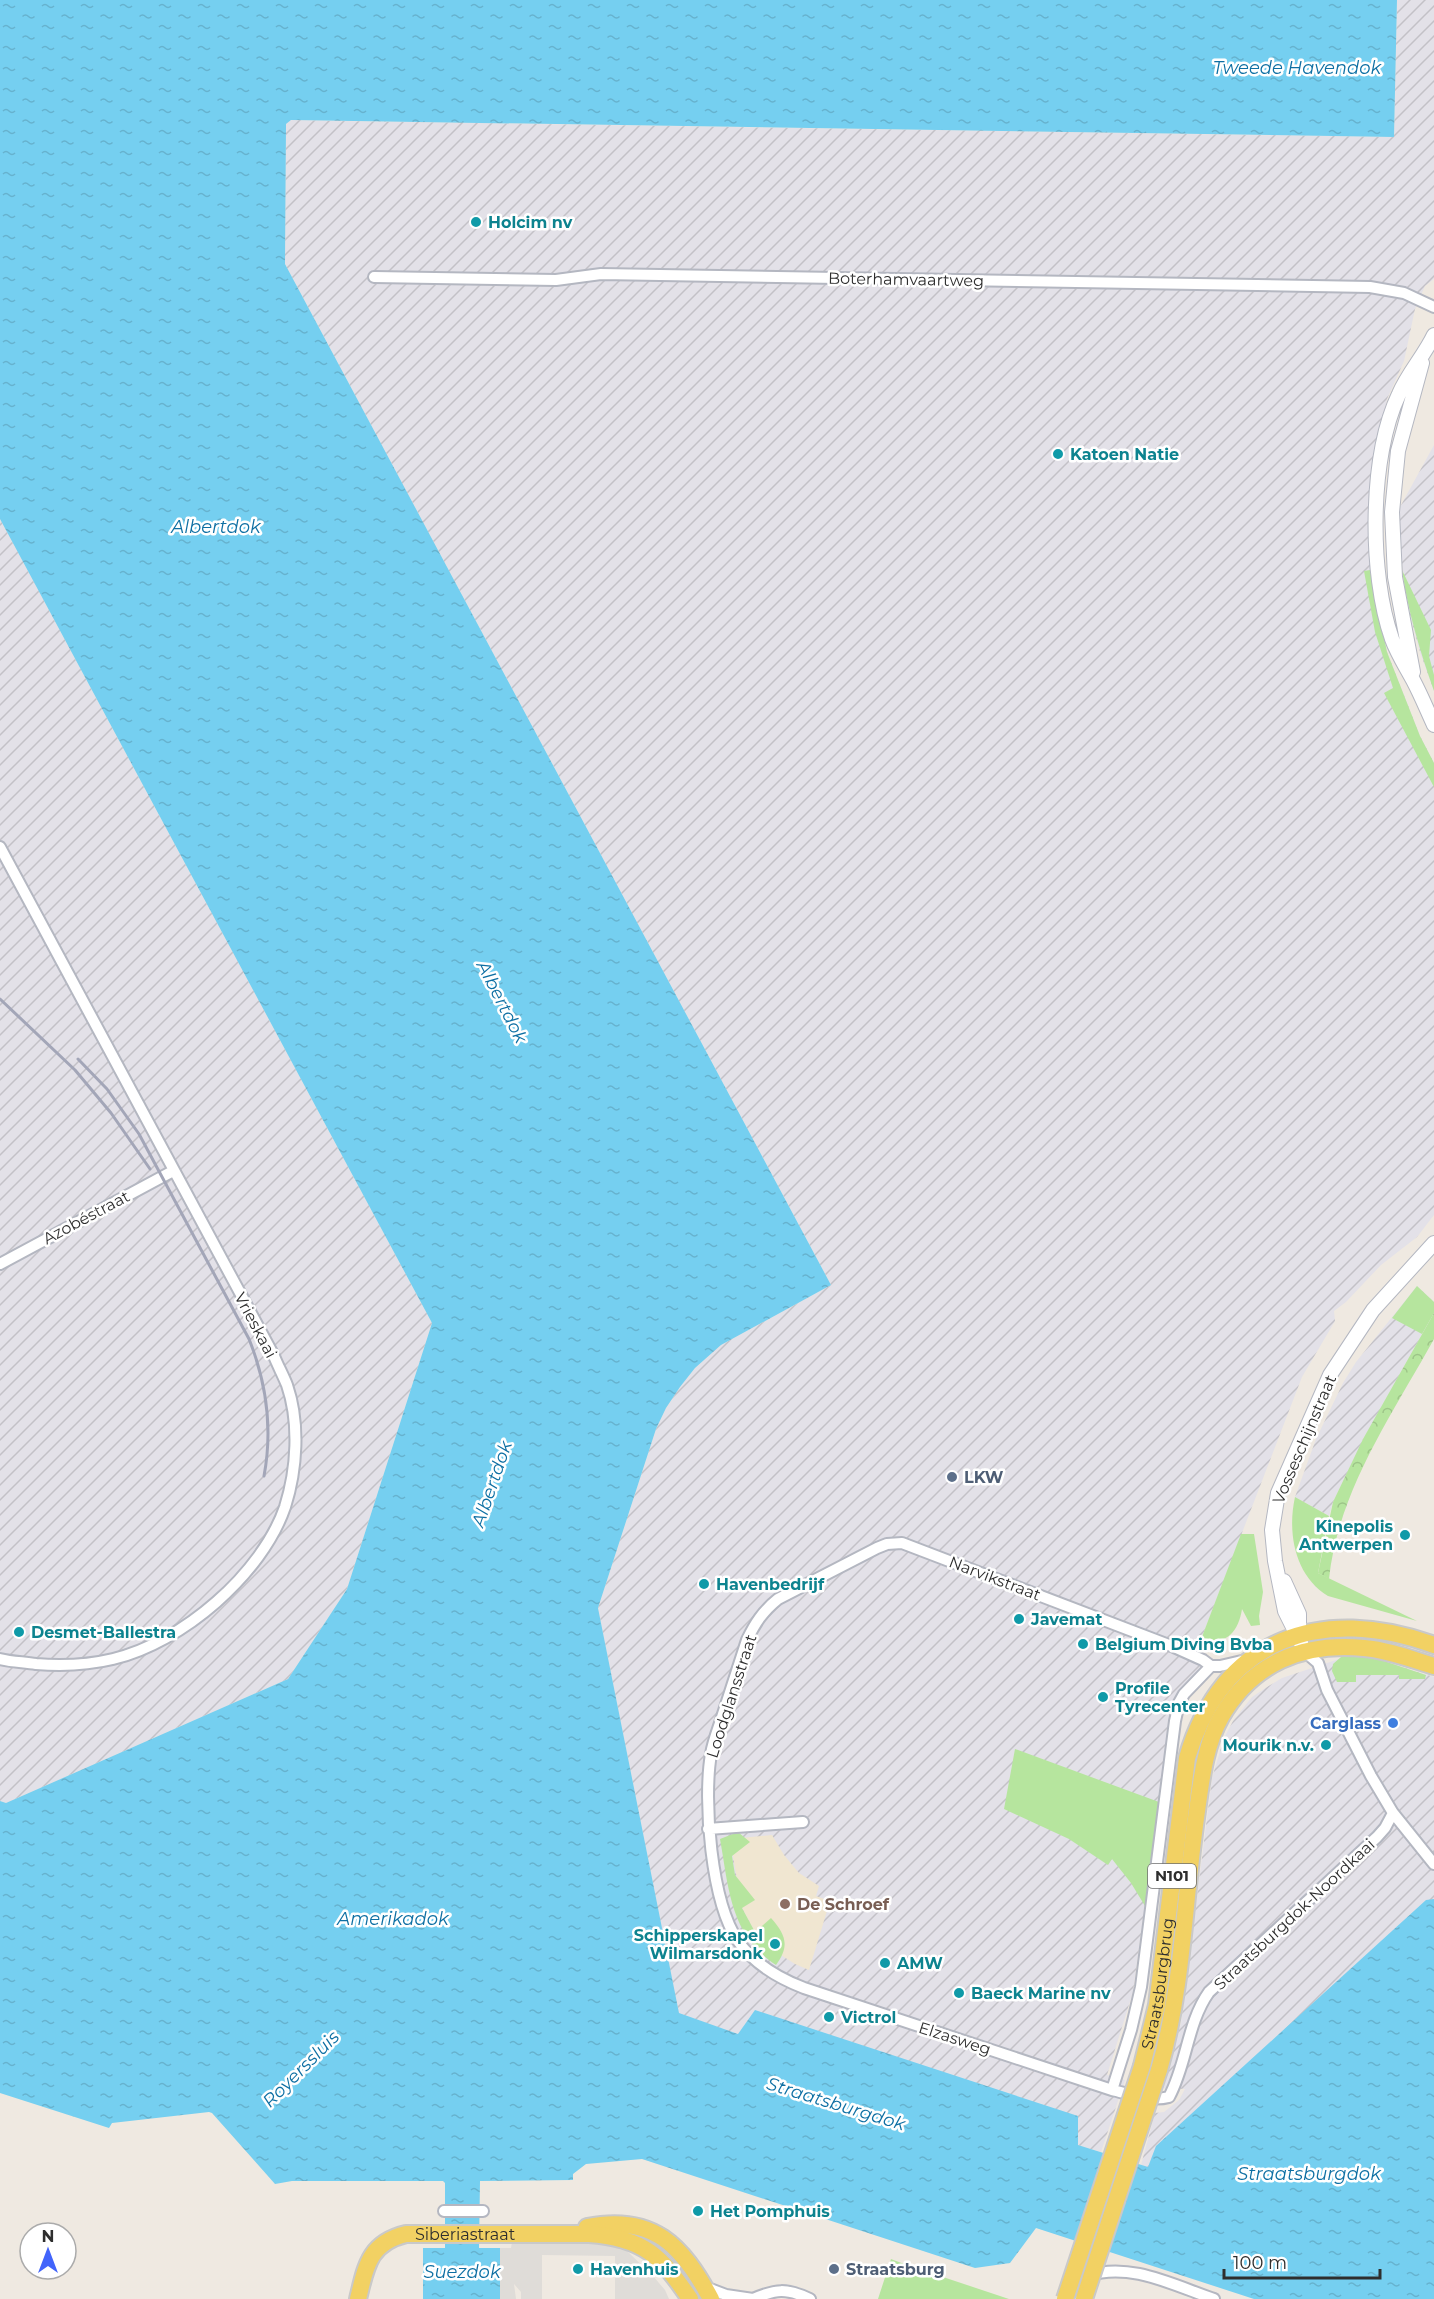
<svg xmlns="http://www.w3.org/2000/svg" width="1434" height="2299" font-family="Montserrat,sans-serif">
<defs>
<pattern id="industrial-furrows" width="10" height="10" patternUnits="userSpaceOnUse" patternTransform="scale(1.5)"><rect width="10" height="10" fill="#e3e1e8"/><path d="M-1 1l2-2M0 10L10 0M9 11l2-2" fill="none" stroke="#c3c1c7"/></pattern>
<pattern id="forest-crowns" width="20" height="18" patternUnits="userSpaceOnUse" patternTransform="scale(1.5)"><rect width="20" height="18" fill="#b6e59e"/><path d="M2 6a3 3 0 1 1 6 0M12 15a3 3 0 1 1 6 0" fill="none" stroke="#9dc588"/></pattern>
<pattern id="water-ripples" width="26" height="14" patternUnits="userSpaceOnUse" patternTransform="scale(1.5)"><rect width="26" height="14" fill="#75cff0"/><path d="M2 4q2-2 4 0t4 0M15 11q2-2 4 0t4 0" fill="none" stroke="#66b2ce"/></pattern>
</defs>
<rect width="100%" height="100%" fill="#efe9e1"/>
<path fill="url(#industrial-furrows)" d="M1397 0H1434V279L1425 286 1415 309 1404 361 1387 399 1376 458 1369 541 1373 588 1387 652 1420 736 1434 763V1215L1417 1237 1381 1265 1346 1302 1334 1311 1335 1321 1302 1377 1200 1642 1198 1660 1204 1666 1169 1729 1133 1992 1107 2075 1125 2080 1101 2152 1077 2145 1078 2116 738 2034 679 2014 598 1608 656 1429 666 1408 680 1387 695 1368 721 1345 831 1285 285 264 286 127V124L291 120 340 121 1394 137Z
M1434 445V691L1420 652 1406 601 1398 523 1400 507Z
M0 519 432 1323 347 1589 288 1679 6 1803 0 1801Z
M1417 1286 1434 1302V1313L1363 1440 1333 1502 1329 1516 1295 1497 1316 1439 1343 1383 1356 1362Z
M1348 1656 1373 1658 1434 1677V1946L1148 2168 1141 2165 1155 2113 1164 2112 1179 2100 1185 2089 1161 2088 1181 2023 1212 1778 1224 1738 1233 1721 1252 1697 1267 1687 1282 1678Z"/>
<path fill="#f0e6d1" d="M772 1835 784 1855 799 1873 819 1886 816 1896 830 1901 809 1970 795 1964 773 1950 755 1932 742 1908 730 1839Z"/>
<path fill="#b6e59e" d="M1370 570 1387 652 1420 736 1434 763V787L1384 693 1393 688 1375 632 1364 571Z
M1402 570 1431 630 1429 656 1434 675V691C1420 651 1408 612 1402 570Z
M1417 1286 1434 1302V1313L1422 1334 1392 1318Z
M1295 1497 1329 1516 1318 1573 1417 1621 1328 1596C1295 1576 1287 1533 1295 1497Z
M1241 1534H1254L1263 1592 1259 1616 1260 1625 1251 1626 1242 1609C1238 1634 1226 1644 1200 1642Z
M1348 1656 1375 1658 1426 1675 1425 1679H1399V1675H1356V1682H1337L1332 1671 1333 1664 1341 1657Z
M1015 1749 1159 1802 1145 1906 1131 1883 1112 1859 1108 1865 1069 1839 1004 1809Z
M738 1832 750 1842 732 1856 735 1875 755 1900 742 1908 755 1932 771 1918C786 1935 790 1946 776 1965 730 1935 729 1889 720 1839Z
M891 2259 904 2264 1009 2299H878Z"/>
<path fill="url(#forest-crowns)" d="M1434 1313V1339C1392 1415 1338 1491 1329 1579L1318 1573 1333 1502 1363 1439Z"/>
<path fill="#dfdcd8" d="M512 2242H597L626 2250 653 2276 665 2290 669 2299H615V2256L542 2255V2299H521V2292L514 2284 516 2299H500V2248H511Z"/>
<path fill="url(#water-ripples)" d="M0 0H1397L1394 137 291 120 286 124V127L285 264 831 1285 721 1345 695 1368 680 1387 666 1408 656 1429 598 1608 679 2013 738 2034 755 2010 1078 2116V2145L1148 2167 1156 2146 1426 1900 1434 1899V2299H1254L1036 2228 1010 2263 975 2268 642 2159 586 2164 573 2174V2180L480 2181 479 2248H500V2299H423V2248H445V2183L443 2181H292L275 2184 212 2113 209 2112 112 2123 109 2128 0 2093V1801L6 1803 288 1679 347 1589 432 1323 0 519Z"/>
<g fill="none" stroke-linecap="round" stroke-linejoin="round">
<defs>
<path id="minor" d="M374 277 556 280 601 274 1370 287 1404 293 1434 307
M0 847 274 1356C278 1366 283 1375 287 1385 300 1423 297 1469 285 1507 262 1574 182 1643 113 1659 88 1665 61 1666 36 1664 24 1662 12 1662 0 1659
M0 1264 173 1171
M1304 1651 1318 1663 1327 1690 1371 1776 1393 1813 1434 1864
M1211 1666 1203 1660 1174 1647 902 1543 887 1544 877 1548 778 1599C763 1611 755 1623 747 1640 739 1665 731 1690 723 1714 719 1727 713 1741 711 1754 703 1800 711 1902 738 1941 754 1964 778 1978 804 1988L1112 2090C1130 2094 1151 2102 1169 2097 1187 2064 1187 2023 1209 1992L1377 1837 1385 1828 1393 1813
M1211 1666H1220L1246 1660
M708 1829 803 1822
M1112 2090 1131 2030 1141 1987 1175 1721 1179 1703 1184 1694 1211 1666
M444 2211H483
M1088 2276C1129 2261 1175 2286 1214 2299
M705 2287 726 2295 753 2299
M753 2299C776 2289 786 2288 810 2299"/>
<path id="tertiary" d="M1434 335C1424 356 1408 373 1399 394 1369 457 1369 574 1392 639 1397 653 1406 667 1413 680 1421 695 1427 710 1434 725
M1413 672 1395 577 1392 512 1398 451 1422 363
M1284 1581 1299 1614V1636
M1301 1643 1285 1611 1275 1561 1272 1530 1278 1493 1330 1375 1373 1310 1434 1243"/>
<g id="primary">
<path id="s1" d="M1142 2066 1157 2005 1187 1758C1222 1638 1322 1604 1434 1645"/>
<path d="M1159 2070C1183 1988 1184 1902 1196 1818 1201 1784 1204 1747 1221 1717 1252 1663 1303 1642 1364 1648 1388 1650 1411 1659 1434 1666"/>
<path d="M587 2227C653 2214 682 2245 711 2299"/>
<path id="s2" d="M358 2299C366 2266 369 2243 406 2234H589C644 2238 661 2256 690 2299"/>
</g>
</defs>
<use href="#minor" stroke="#b4b7c1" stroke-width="14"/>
<use href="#tertiary" stroke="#b4b7c1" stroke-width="16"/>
<use href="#primary" stroke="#c9c9c9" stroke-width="20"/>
<use href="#minor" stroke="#fff" stroke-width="10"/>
<use href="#tertiary" stroke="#fff" stroke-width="14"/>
<use href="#primary" stroke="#f2d163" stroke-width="16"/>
<path stroke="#a3a6b8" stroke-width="3" d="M0 999 75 1070 111 1113 150 1169
M78 1059 107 1089 139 1134 249 1339C267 1384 273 1428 264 1476"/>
<defs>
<path id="primary-bridge" d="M1065 2299 1142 2066
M1084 2299 1159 2070"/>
</defs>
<use href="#primary-bridge" stroke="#c9c9c9" stroke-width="20" stroke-linecap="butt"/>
<use href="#primary-bridge" stroke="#f2d163" stroke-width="16"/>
</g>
<g fill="#0f9aa8" stroke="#fff" stroke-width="2">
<circle cx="476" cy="222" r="6"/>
<circle cx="1058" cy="454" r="6"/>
<circle cx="1405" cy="1535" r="6"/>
<circle cx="704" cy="1584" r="6"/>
<circle cx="1019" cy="1619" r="6"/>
<circle cx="19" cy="1632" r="6"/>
<circle cx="1083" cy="1644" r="6"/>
<circle cx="1103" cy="1697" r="6"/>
<circle cx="1326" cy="1745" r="6"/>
<circle cx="775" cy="1944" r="6"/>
<circle cx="885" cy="1963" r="6"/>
<circle cx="959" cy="1993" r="6"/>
<circle cx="829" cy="2017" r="6"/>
<circle cx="698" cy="2211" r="6"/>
<circle cx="578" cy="2269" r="6"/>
</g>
<g fill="#5c6f8a" stroke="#fff" stroke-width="2">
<circle cx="952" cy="1477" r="6"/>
<circle cx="834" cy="2269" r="6"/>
</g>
<circle fill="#3f7fe0" stroke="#fff" stroke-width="2" cx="1393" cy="1723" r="6"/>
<circle fill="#8d6e63" stroke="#fff" stroke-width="2" cx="785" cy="1904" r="6"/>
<g text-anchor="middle" stroke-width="5" stroke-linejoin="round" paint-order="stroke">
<rect fill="#fff" stroke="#6d6d6d" stroke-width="1.5" x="1148" y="1864" width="48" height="24" rx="4.5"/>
<g font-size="15" font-weight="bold" fill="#2e2e2e">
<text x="1172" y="1881">N101</text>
</g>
<g font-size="16" font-weight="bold" fill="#0d838f" stroke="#fff" text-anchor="start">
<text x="488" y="228">Holcim nv</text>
<text x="1070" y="460">Katoen Natie</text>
<text x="1393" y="1532" text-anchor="end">Kinepolis<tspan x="1393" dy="18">Antwerpen</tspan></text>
<text x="716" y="1590">Havenbedrijf</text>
<text x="1031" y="1625">Javemat</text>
<text x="31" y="1638">Desmet-Ballestra</text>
<text x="1095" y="1650">Belgium Diving Bvba</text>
<text x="1115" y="1694">Profile<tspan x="1115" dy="18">Tyrecenter</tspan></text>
<text x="1314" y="1751" text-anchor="end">Mourik n.v.</text>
<text x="763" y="1941" text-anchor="end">Schipperskapel<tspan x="763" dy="18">Wilmarsdonk</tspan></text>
<text x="897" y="1969">AMW</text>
<text x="971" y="1999">Baeck Marine nv</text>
<text x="841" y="2023">Victrol</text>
<text x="710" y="2217">Het Pomphuis</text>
<text x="590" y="2275">Havenhuis</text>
</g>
<g font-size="16" fill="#2e2e2e" stroke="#fff">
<text transform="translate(906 279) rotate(1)" y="6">Boterhamvaartweg</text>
<text transform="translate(86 1217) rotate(-28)" y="6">Azobéstraat</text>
<text transform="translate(256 1325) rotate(62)" y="6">Vrieskaai</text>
<text transform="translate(1304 1439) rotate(-67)" y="6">Vosseschijnstraat</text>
<text transform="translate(995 1578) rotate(21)" y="6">Narvikstraat</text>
<text transform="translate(731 1696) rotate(-72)" y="6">Loodglansstraat</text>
<text transform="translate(1294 1914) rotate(-43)" y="6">Straatsburgdok-Noordkaai</text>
<text dy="6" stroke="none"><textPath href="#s1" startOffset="84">Straatsburgbrug</textPath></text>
<text transform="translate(955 2038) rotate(18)" y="6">Elzasweg</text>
<text dy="6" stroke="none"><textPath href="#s2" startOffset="146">Siberiastraat</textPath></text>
</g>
<g font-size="16" font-weight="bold" fill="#4e5e75" stroke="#fff" text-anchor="start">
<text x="964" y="1483">LKW</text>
<text x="846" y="2275">Straatsburg</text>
</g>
<g font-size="16" font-weight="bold" fill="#366cbe" stroke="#fff" text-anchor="end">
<text x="1381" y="1729">Carglass</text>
</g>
<g font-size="16" font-weight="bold" fill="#785e54" stroke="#fff" text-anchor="start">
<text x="797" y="1910">De Schroef</text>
</g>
<g font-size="18" font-style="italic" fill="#0d6fa3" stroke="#fff">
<text x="1297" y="74">Tweede Havendok</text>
<text x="216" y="533">Albertdok</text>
<text transform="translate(502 1002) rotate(63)" y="6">Albertdok</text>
<text transform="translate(492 1484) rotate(-71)" y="6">Albertdok</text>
<text x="393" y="1925">Amerikadok</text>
<text transform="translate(301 2069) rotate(-45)" y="6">Royerssluis</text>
<text transform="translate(836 2104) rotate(17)" y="6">Straatsburgdok</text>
<text x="1309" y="2180">Straatsburgdok</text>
<text x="462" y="2278">Suezdok</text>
</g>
</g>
<g transform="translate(48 2251)"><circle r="28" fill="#ffffff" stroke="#ababab" stroke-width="1.5"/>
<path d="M0-4.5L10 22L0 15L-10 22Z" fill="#4264fb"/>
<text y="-9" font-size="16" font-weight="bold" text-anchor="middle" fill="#2e2e2e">N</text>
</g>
<path d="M1224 2269v9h156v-9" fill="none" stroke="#2e2e2e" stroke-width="3"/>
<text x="1233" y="2269" font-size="18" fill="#2e2e2e" stroke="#ffffff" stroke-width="4.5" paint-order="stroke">100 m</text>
</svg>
